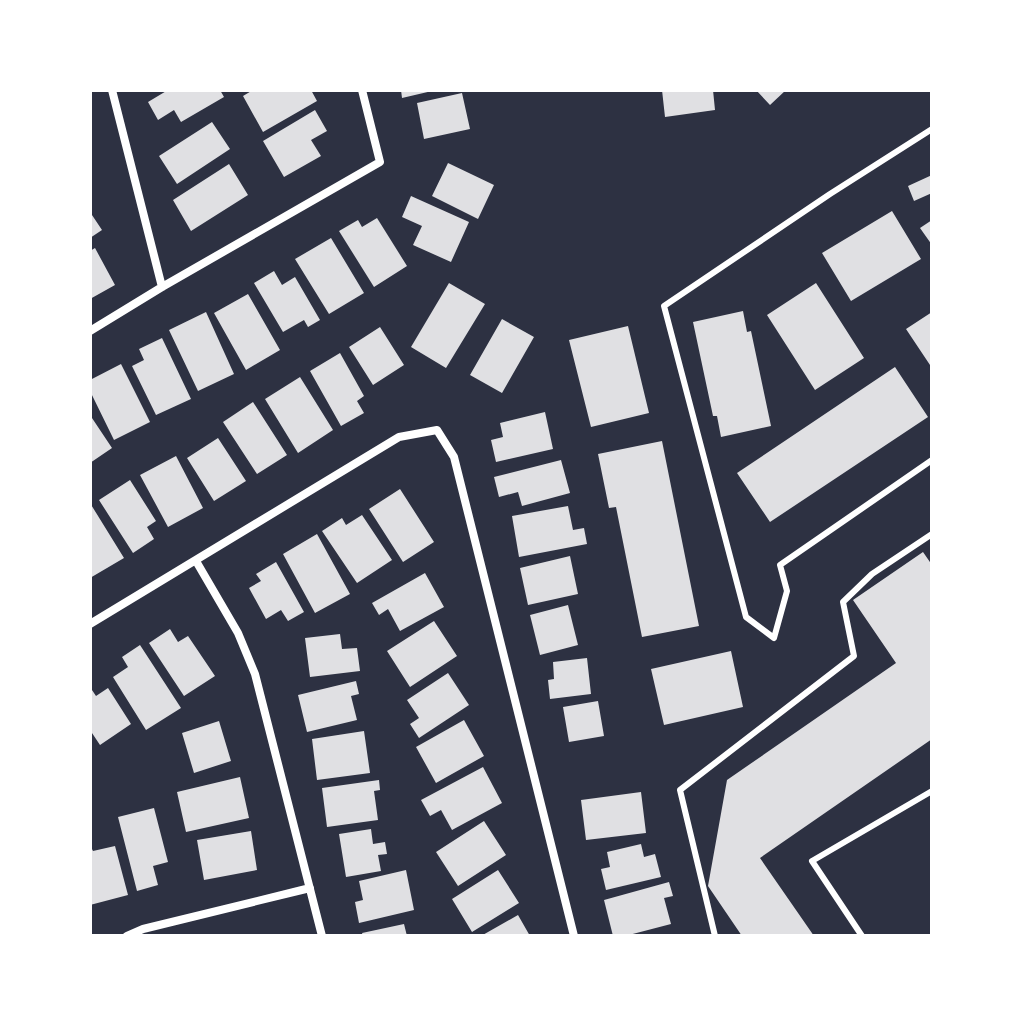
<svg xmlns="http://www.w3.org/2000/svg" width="1022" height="1026" font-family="'Crimson Pro',serif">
<rect width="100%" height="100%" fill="#2d3142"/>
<path fill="#e0e0e3" d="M168 90H220L224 97 181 122 174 110 158 120 148 102Z
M253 90H311L317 101 263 132 243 96Z
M401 90H431L432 91 402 98Z
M662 90H713L715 110 665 117Z
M756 90H786L770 105Z
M462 93 470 129 424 139 417 103Z
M315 110 327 131 311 140 321 156 284 177 263 141Z
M212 122 230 149 177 184 159 156Z
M448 163 494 185 478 219 432 196Z
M229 164 248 195 191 231 173 200Z
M932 175V193L914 201 908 186Z
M411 196 469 222 451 262 413 245 422 226 402 217Z
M892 211 921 259 851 301 822 253Z
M90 212 102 230 90 238Z
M377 218 407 266 374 287 339 231 358 220 362 227Z
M932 220V245L920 228Z
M331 238 364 293 329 314 295 259Z
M95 248 115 285 90 299V251Z
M274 271 282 285 295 277 320 320 308 327 304 320 283 332 254 283Z
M449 283 485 304 446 368 411 347Z
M816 283 864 358 815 390 767 315Z
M248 294 280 350 246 370 214 313Z
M743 311 747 332 751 331 771 426 721 437 717 416H713L693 322Z
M206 312 234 374 198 391 169 330Z
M932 312V368L906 329Z
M502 319 534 337 502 393 470 375Z
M628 326 649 413 591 427 569 340Z
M380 327 404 365 373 385 349 347Z
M162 338 191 399 156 415 132 366 144 360 139 349Z
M340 353 364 396 357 401 364 413 341 426 310 371Z
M121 364 150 422 114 440 90 391V380Z
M895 367 928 417 770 522 737 473Z
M300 377 333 430 298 453 265 399Z
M253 402 287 455 257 474 223 422Z
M545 412 553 449 496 462 491 440 503 437 500 423Z
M90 415 112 448 90 463Z
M218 438 246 481 214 501 187 458Z
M662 441 699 626 642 637 616 507 609 508 598 454Z
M176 456 203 508 168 527 140 475Z
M561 460 570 493 522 506 518 492 499 497 494 477Z
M130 480 156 521 147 527 154 539 133 553 99 500Z
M400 489 434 542 403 562 369 509Z
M90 503 124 558 90 578Z
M568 506 573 530 584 528 587 544 519 557 512 516Z
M362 515 392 560 357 583 322 531 342 518 346 525Z
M317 534 350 594 315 613 283 554Z
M923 552 932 565V739L760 858 814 936H742L708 886 727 780 896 663 853 600Z
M570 556 578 594 528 605 520 568Z
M276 562 304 612 288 621 281 610 266 619 249 588 261 581 256 574Z
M425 573 444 607 400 631 388 609 379 615 372 603Z
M568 605 578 645 540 655 530 615Z
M434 621 457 656 410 687 387 651Z
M170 629 178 642 188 636 215 676 184 696 149 643Z
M340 634 342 649 357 648 360 671 310 677 305 638Z
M140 645 181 708 146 730 113 677 128 667 122 657Z
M731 651 743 707 664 725 651 669Z
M587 658 591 694 550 699 548 680 554 679 553 662Z
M448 673 469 705 419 738 410 724 419 718 407 700Z
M356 681 359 694 351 696 357 720 307 732 298 695Z
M90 687 96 696 108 688 131 724 100 745 90 730Z
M598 701 604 736 569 742 563 707Z
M464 720 484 756 436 783 416 747Z
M219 721 231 761 194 773 182 733Z
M364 731 370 773 317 780 312 739Z
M483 767 502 803 452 830 441 810 430 816 421 800Z
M240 777 249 818 186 832 177 792Z
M379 780 380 790 374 791 378 820 327 827 322 788Z
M641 792 646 833 586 840 581 800Z
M154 808 168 862 153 866 158 885 137 891 118 817Z
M484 821 506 855 458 886 436 852Z
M371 829 373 844 385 842 387 854 378 855 381 871 346 877 339 834Z
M251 831 257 870 204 880 197 840Z
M641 844 644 857 655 854 661 877 606 890 601 869 610 867 607 852Z
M90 845 93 851 115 846 128 895 90 905Z
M406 870 414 910 359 923 355 902 363 900 359 881Z
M498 870 519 903 472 932 452 899Z
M669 882 673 896 664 898 671 924 625 936H613L604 900Z
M518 915 530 936H481Z
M404 924 407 936H363L362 933Z"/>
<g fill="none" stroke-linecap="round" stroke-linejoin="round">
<path stroke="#fff" stroke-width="6" d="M932 129 830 194 664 306 746 617 774 638 787 591 780 565 932 460
M715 936 680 790 854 656 843 602 872 574 932 534
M862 936 812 861 932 791"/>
<path stroke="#fff" stroke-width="8" d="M112 90 162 287
M90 331 162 287 380 162 362 90
M196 561 238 633 255 674 322 936
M90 624 399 437 437 430 454 457 574 936
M127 936 143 929 310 888"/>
</g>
<rect width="1022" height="1026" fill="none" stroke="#ffffff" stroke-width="184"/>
</svg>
